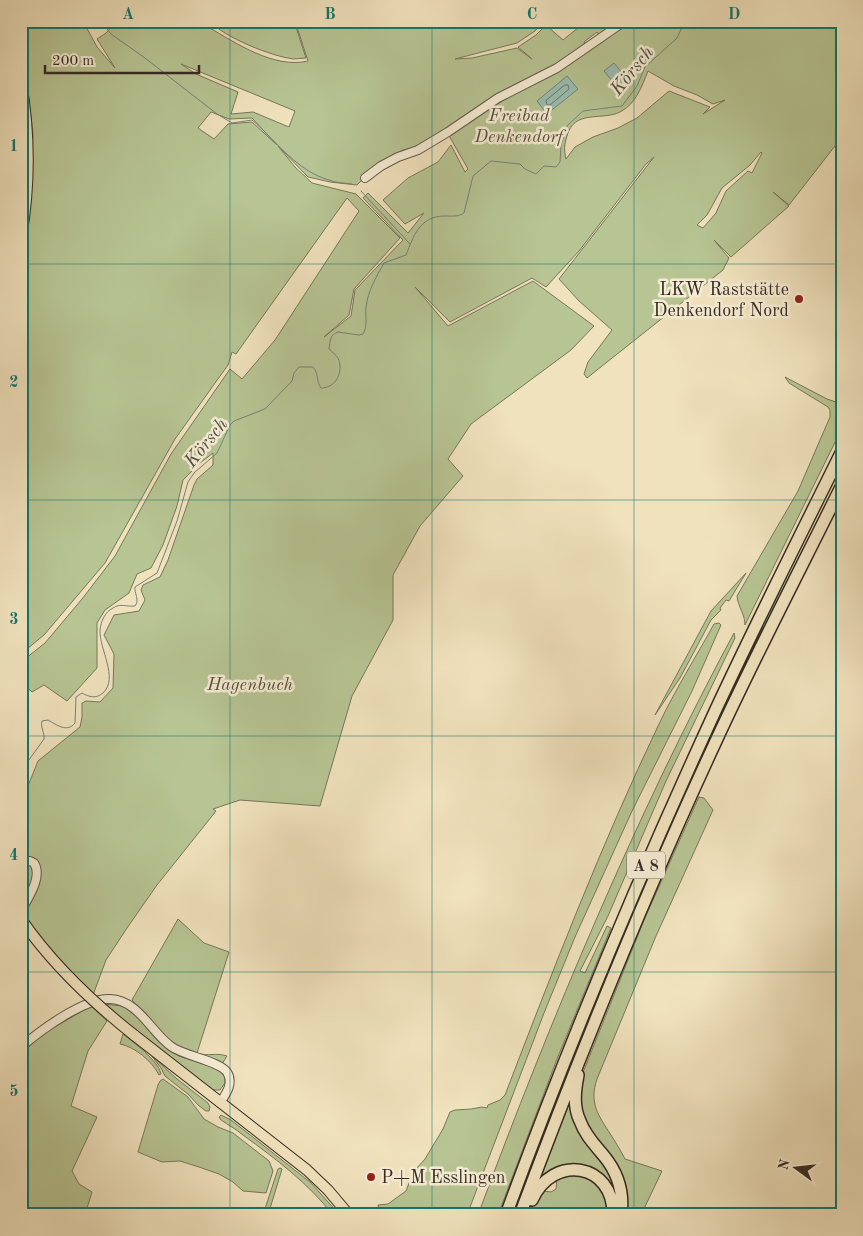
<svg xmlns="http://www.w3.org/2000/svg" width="863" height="1236" font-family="'Old Standard TT',serif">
<rect width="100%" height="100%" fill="#f0e2bd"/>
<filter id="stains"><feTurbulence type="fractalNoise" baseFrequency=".004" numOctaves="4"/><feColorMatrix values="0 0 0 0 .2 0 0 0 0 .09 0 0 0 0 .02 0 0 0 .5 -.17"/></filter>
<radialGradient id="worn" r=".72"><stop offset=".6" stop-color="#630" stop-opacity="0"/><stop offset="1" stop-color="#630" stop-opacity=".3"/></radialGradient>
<path fill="#b7c493" stroke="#76775a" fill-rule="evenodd" d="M21 21H83L97 47 115 68 97 39 106 33 114 24 112 21H203L208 27C236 43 274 69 308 61L295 21H543L535 31 517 43 455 59 472 58 517 48 532 59 518 47 536 35 546 25 563 40 579 27 572 21H619L600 36 597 32 584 42 586 46 462 122 414 148 403 150 385 160 368 174 357 185 330 182 308 177 278 146 295 167 312 183 356 194 400 238 354 289 349 315 324 337 351 316 355 290 403 240 363 198 368 193 408 233 424 213 405 224 383 200 408 178 438 162 451 145 465 172 468 169 448 134 557 68 627 21H818L825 28 833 21H842V137L789 205 773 192 789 206 731 257 714 240 729 258 723 270 587 378 584 374 588 362 612 330 579 301 559 279 654 157 646 164 579 251 546 287 532 278 450 322 415 287 448 326 533 281 594 326 571 350 471 424 448 459 463 476 420 526 393 575V620L352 696 320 806 240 800 213 809 216 811 157 885 127 928 106 960 93 995 63 967 21 914V792L26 791 38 761 80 727 82 717V703L86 701 100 702 113 688 114 654 104 635 114 615 139 611 145 600 141 590 143 585 160 577 168 560 194 485 197 479 213 465V453L200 463 183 480 177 506 163 545 151 568 137 574 129 593 105 610 97 623V668L67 701 44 685 32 692 21 682V662L45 643 82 599 115 556 171 454 230 369 242 379 275 340 359 211 347 198 236 354 232 352 228 365 175 439 105 563 44 635 21 654V260L30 203 33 134 25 65 21 53ZM181 64 295 111 289 127 253 112 231 114 238 92 196 74ZM648 71 674 86 697 95 713 104 725 100 703 114 710 107 669 91 637 118 618 128 593 137 575 147 566 159C564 150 564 145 567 136 574 109 602 121 620 112 636 104 642 86 648 71ZM211 112 229 119 252 118 277 145 252 122 228 124 214 139 198 128ZM761 152 762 153 752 173 748 171 726 191 716 213 703 228 697 225 707 215 722 188 750 165Z
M210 21H294L306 58C302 58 298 59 294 59 273 57 223 37 210 21Z
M785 377 827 399 842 404V428L745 625C745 614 738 607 737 596L798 491 830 417V410L828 407 789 383Z
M746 573 729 601 726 600 720 608 721 610 711 620 680 678 655 715 711 611Z
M719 623 721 625 692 691 632 811 575 937 544 1013 467 1215H380L378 1205 388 1204 406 1191 409 1183 417 1172 416 1169 425 1159 443 1129 450 1112 455 1110 471 1109 482 1107 487 1108 488 1105 500 1100 505 1095C553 970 601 845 659 724 675 690 696 657 714 624Z
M734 633 735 638 666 781 608 916 580 971 585 973 607 926 611 928 557 1059 498 1215H478C551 1018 637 813 734 633Z
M699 797 704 798 713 810 656 936 597 1079C589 1103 598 1115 611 1135 616 1143 621 1151 625 1159L662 1171 641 1215H624V1203L598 1145 578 1110 582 1075 644 920Z
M178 919 204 943 229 952 197 1053C209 1057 215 1052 227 1056L222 1064 179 1047 163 1036 132 1000Z
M103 1004 123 1006 138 1018 157 1040 179 1056 214 1067 222 1073 225 1078V1083L220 1090H213L159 1049Z
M91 1006 107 1021 88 1051 71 1106 97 1117 72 1171 79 1184 92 1192 87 1208 91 1210 89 1215H21V1152L25 1147 21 1140V1074L25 1068 21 1072V1054L41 1035Z
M123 1034C134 1043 158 1060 161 1074L159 1075C152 1061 135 1047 120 1044Z
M151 1055 177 1079 208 1103 210 1107 209 1111H206L198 1105 189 1095 165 1076 161 1068Z
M163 1079 188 1097 204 1119 218 1127 233 1133 269 1161 273 1171 266 1193 243 1191 233 1182 219 1174 199 1167 180 1161 162 1162 138 1152 158 1085 160 1081Z
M570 1101 610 1168 620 1205 590 1171 540 1179Z
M221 1115 231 1120 310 1182 340 1215H333C308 1183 276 1159 243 1135 236 1129 228 1125 221 1120L219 1117Z
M280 1168 282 1169 268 1215H263L278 1169Z
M581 1172 603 1187 611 1215H528L534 1198 544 1191 551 1192 556 1189 557 1178Z"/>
<path fill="#9abeb1" stroke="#728378" d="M614 63 627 79 617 87 604 71Z
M567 76 578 89 547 114 537 101Z"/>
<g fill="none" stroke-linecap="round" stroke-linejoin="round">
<path stroke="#68746a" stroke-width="1" d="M565 85H568L569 89 550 105H547L546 101Z"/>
<path stroke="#728378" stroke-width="1" d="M101 21 111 34 145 58 217 114 232 123 252 120C276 141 297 171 329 180 336 183 345 183 352 184
M361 191 410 244
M21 771 44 739C45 733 40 727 42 721L48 720C57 725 67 733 75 723L76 697 82 693C89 697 96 699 103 693 119 678 99 649 100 630 101 621 105 612 113 608 120 603 127 607 135 606 140 600 134 593 135 587L157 573 177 521 188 482 194 473 217 453 230 425 234 421 265 409 292 381 294 373 299 367H313C319 374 316 381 321 388 336 388 344 372 338 358 336 355 332 352 329 349 330 342 330 334 338 332L359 335 363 334C368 326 365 316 366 307 368 291 376 277 384 263L406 255C414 235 420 216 445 216 452 216 458 217 464 213L473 176 491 161 520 164 525 169 536 174 544 166 556 167 560 162 561 145 567 126 583 111 622 106 637 86 645 67 677 38 685 21"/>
<defs>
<path id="minor" d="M365 178 381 166 398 157 418 150 448 132 498 98 557 68 625 21
M21 862 30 861 34 863C43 877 28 898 21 911
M21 1047C41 1030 84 998 110 999 139 1000 151 1033 172 1047 185 1056 219 1061 227 1072 234 1083 226 1094 220 1103"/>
<path id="major" d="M21 82C30 134 30 186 21 238
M134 1035 307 1170 328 1190 349 1215"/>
<path id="highway" d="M578 1075C575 1091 573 1106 580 1121 585 1135 595 1145 604 1156 618 1173 624 1193 621 1215
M532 1200C553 1153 614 1163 613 1215
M506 1215C569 1043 640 874 717 707 757 621 800 536 842 451
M520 1215C580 1054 644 896 716 741 756 654 800 570 842 485"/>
</defs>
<use href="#minor" stroke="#645849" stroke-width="10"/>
<use href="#major" stroke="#352a22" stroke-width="12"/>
<use href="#highway" stroke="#352a22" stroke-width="14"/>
<use href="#minor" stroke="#f5ecd4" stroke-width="8"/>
<use href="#major" stroke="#f0e2bd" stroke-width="10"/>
<use href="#highway" stroke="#f0e2bd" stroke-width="11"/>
<defs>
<path id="major-bridge" d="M21 919C52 964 91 1001 134 1035"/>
</defs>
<use href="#major-bridge" stroke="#352a22" stroke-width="12" stroke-linecap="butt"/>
<use href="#major-bridge" stroke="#f0e2bd" stroke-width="10"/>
</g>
<path fill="none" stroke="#0f766e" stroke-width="1" stroke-opacity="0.55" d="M230 21V1215M432 21V1215M634 21V1215M21 264H842M21 500H842M21 736H842M21 972H842"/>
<g fill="#8f2418" stroke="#f5ecd4" stroke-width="2">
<circle cx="799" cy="299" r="5"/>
<circle cx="371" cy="1177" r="5"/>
</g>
<g text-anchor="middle" stroke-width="5" stroke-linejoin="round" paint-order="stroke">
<rect fill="#f5ecd4" stroke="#6f6457" stroke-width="1" x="627" y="851.5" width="38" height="27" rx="4"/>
<g font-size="16" font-weight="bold" fill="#352a22">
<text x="646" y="871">A 8</text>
</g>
<g font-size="18" font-style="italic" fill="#56503e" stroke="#f5ecd4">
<text x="519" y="121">Freibad<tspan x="519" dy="21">Denkendorf</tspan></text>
<text x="250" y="690">Hagenbuch</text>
</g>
<g font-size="18" fill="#352a22" stroke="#f5ecd4" text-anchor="end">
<text x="789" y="295">LKW Raststätte<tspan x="789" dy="21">Denkendorf Nord</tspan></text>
<text x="381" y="1183" text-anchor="start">P+M Esslingen</text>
</g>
<g font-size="19" font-style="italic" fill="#4e4f46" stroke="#f5ecd4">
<text transform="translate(631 70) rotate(-51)" y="7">Körsch</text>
<text transform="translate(205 442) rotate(-51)" y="7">Körsch</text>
</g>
</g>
<rect width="863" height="1236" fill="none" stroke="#f0e2bd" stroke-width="55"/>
<g transform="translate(796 1168) rotate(285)" stroke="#f5ecd4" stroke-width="4" paint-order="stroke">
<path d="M0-4L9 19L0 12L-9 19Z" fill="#352a22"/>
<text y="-8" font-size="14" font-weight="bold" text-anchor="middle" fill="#352a22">N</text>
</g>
<path d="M45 65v8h154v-8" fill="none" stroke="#352a22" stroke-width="2.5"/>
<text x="52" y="65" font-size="15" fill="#352a22" stroke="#f5ecd4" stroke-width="4" paint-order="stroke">200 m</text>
<rect x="28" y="28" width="808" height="1180" fill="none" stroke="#0f766e" stroke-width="2"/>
<g font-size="16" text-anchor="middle" font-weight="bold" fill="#0f766e">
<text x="128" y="19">A</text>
<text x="330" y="19">B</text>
<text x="532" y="19">C</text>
<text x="734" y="19">D</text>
<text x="14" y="151">1</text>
<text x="14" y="387">2</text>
<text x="14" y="624">3</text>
<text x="14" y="860">4</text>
<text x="14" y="1096">5</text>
</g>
<rect width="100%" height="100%" filter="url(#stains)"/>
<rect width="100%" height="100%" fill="url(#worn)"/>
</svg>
